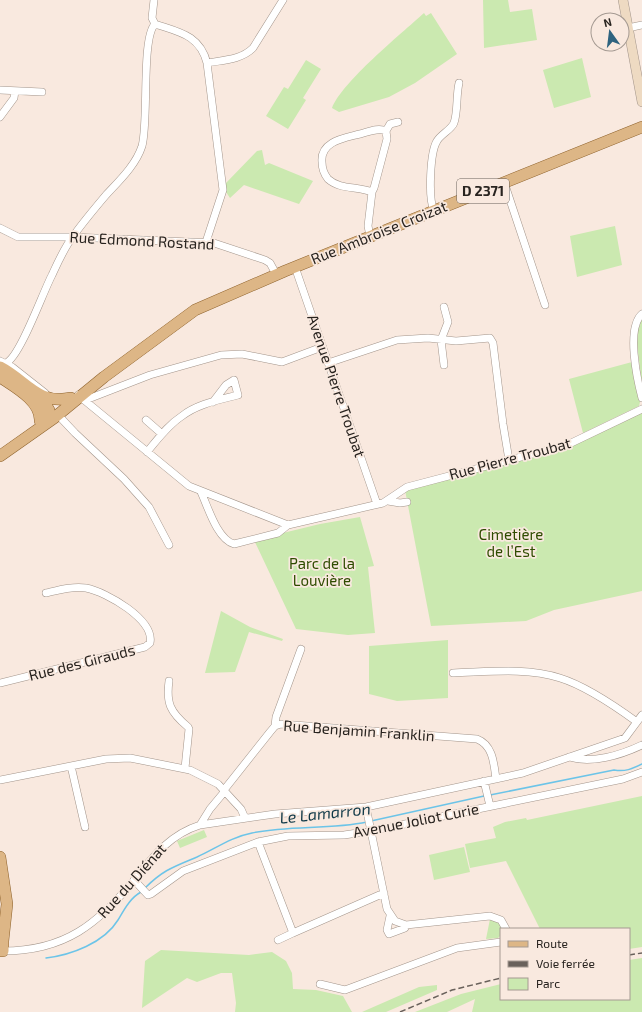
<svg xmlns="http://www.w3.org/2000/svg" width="642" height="1012" font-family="'Exo 2',sans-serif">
<rect width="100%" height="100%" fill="#f9e9df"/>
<path fill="#cbe9b0" d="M483 0H508L510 12 532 9 537 40 484 48Z
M424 13 426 16 431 13 457 54 415 83 389 97 339 112 332 108C342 82 401 34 424 13Z
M582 58 591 97 554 108 543 70Z
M306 60 321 69 303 98 306 100 288 129 266 116 284 87 288 89Z
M262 150 265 165 269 163 313 181 299 204 244 185 230 198 226 192V183L257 151Z
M615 226 622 265 577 277 570 236Z
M642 318V385L636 336Z
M632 362 640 402 639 406 583 433 569 379Z
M639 413H642V591L554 610 526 621 431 626 405 490 567 448Z
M360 517 374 566 368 567 375 633 348 635 296 629 254 540 320 524Z
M221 611 250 627 283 639 282 641 249 632 235 672 205 673Z
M448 640V698L397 701 369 694V646Z
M642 796V947L629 949V929H540L506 861 470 868 465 844 496 838 493 827 505 822 526 818 527 820Z
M204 830 207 837 180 848 177 841Z
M464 847 470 872 434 880 429 855Z
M490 919 499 922 503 929H501V935L498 938 486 939Z
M161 950 249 955 272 952 286 961 292 973 293 989 316 990 343 996 352 1012H235L236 1003 232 973H221L197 982 187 978 142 1008 145 961Z
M642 958V1012H472L475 999 447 1012H415L461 994 501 984V999H629V960Z
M437 985V990L386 1012H362L419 987Z"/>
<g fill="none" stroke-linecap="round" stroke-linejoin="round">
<path stroke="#6cc4e8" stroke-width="1.5" d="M490 795 614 770C625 772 632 769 642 764
M371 821 484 796
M145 888C163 870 173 867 197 857 215 849 231 837 252 833 290 825 329 830 367 822
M46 958C71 955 104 943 118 920 124 910 130 898 141 892"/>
<defs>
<path id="street" d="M154 0 152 18 155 24
M155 24C179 32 200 35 207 63L223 190 206 242
M628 28 642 25
M207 63C223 60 241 60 253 48L283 0
M0 90 42 92
M0 117 14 98 15 91
M386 131 390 124 398 122
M504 182 545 305
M434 211C428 198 430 152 437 141 441 134 451 130 454 123 458 111 456 96 459 83
M0 228 18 237H72L214 243 265 260 270 263 276 274
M370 236 368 226 372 192 374 188 387 139 386 131C378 127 368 132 360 134 345 138 320 141 322 162 322 169 324 174 328 179 340 190 358 186 372 192
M295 267 377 504
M444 307 448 322 441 340 444 365
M642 314C626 328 637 379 642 398
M0 361 12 367 45 393
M6 363C20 357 43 292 52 275 58 262 65 246 74 235 84 221 95 208 106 195 119 181 136 165 142 146 149 121 141 38 155 24
M328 363 397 340 428 338 456 341 490 338 493 343 503 424 509 460
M78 395 189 486 288 525 383 503 407 487 567 445 642 409
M88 399 150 375 221 355 242 354 282 362 322 347
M58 415 75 433 124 479 149 507 169 545
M146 420 162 434
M147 452C158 439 168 425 182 416 197 404 219 400 238 395L234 380 226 385 213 402
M201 492C208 507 217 539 234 544L278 533 288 525
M388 501 400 503 407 502
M453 673C488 672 526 667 560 678 586 686 615 706 637 722
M169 681C166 703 170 712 188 727L189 729 185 768
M0 683 145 647 150 643C155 620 107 592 86 588 73 586 59 590 46 593
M275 726 276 717 301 649
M569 757C592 764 621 755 642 745
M71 766 85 827
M0 780 106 759 130 758 190 770 218 784 241 809 245 818
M484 781 490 806
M224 790 270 732 275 726 281 724 477 739C493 745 494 764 496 779
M366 807 387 909 395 921 406 925 490 916 501 920 506 929
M200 825 275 814 366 807 523 773 625 738 642 715
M258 842 293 933 384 893
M134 880 148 895 151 894 183 871 258 842 288 836 344 835 371 831 623 779 642 772
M390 916 387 930 389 934 405 928 406 925
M278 940 293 933
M3 951C65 951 98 924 136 878 154 855 171 834 200 825L210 809 225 791
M320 984 345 990 457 948 501 942"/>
<path id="secondary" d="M623 0 642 102"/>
<path id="primary" d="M0 367C27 381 37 405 71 398
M0 377C15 387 41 401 40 421
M40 396 49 410 46 420 41 424
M0 456 54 418 104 377 195 310 285 271 642 127
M0 857 7 904 3 941V951H0"/>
</defs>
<use href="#street" stroke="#a3958b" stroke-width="8"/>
<use href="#secondary" stroke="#a3958b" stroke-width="10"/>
<use href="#primary" stroke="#8f632d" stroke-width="12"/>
<use href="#street" stroke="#fff" stroke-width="7"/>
<use href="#secondary" stroke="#eedac2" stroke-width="9"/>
<use href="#primary" stroke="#ddb686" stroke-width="11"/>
<path stroke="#69615b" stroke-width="1.5" stroke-dasharray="6 3" stroke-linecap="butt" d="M629 955 642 953
M400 1012 452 990 501 978"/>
</g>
<g text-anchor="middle" stroke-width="3.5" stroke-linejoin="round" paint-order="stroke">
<rect fill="#f9e9df" stroke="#675e59" stroke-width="1" x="457" y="179" width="52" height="24" rx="3"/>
<g font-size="14" font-weight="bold" fill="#28231f">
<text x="483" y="196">D 2371</text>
</g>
<g font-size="15" fill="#28231f" stroke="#f9e9df">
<text transform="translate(379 233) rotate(-22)" y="5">Rue Ambroise Croizat</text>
<text transform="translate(142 241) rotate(3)" y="5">Rue Edmond Rostand</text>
<text transform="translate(336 386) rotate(71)" y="5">Avenue Pierre Troubat</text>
<text transform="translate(510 459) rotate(-15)" y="5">Rue Pierre Troubat</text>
<text transform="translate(82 663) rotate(-14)" y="5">Rue des Girauds</text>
<text transform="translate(359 731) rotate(4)" y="5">Rue Benjamin Franklin</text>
<text transform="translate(416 821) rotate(-11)" y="5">Avenue Joliot Curie</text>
<text transform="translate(132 881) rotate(-48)" y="5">Rue du Diénat</text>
</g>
<g font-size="15" fill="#2f4c00" stroke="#f9e9df">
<text x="511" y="540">Cimetière<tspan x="511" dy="17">de l’Est</tspan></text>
<text x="322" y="569">Parc de la<tspan x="322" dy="17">Louvière</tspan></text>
</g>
<g font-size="16" font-style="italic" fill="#0f3847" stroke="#f9e9df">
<text transform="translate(325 813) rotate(-6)" y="6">Le Lamarron</text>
</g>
</g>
<rect x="500" y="928" width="130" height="72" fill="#f9e9df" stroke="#a59a92"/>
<rect x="508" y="941" width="20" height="6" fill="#ddb686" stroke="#a59a92"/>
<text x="536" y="948" font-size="12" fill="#28231f">Route</text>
<rect x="508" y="961" width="20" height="6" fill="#69615b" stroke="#a59a92"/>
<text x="536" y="968" font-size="12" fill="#28231f">Voie ferrée</text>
<rect x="508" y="978" width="20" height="12" fill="#cbe9b0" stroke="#a59a92"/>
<text x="536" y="988" font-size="12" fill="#28231f">Parc</text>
<g transform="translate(610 32) rotate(346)"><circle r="19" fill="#f9e9df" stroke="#a59a92"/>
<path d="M0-3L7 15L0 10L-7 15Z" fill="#2e637f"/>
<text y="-6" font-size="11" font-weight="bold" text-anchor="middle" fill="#28231f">N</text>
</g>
</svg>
